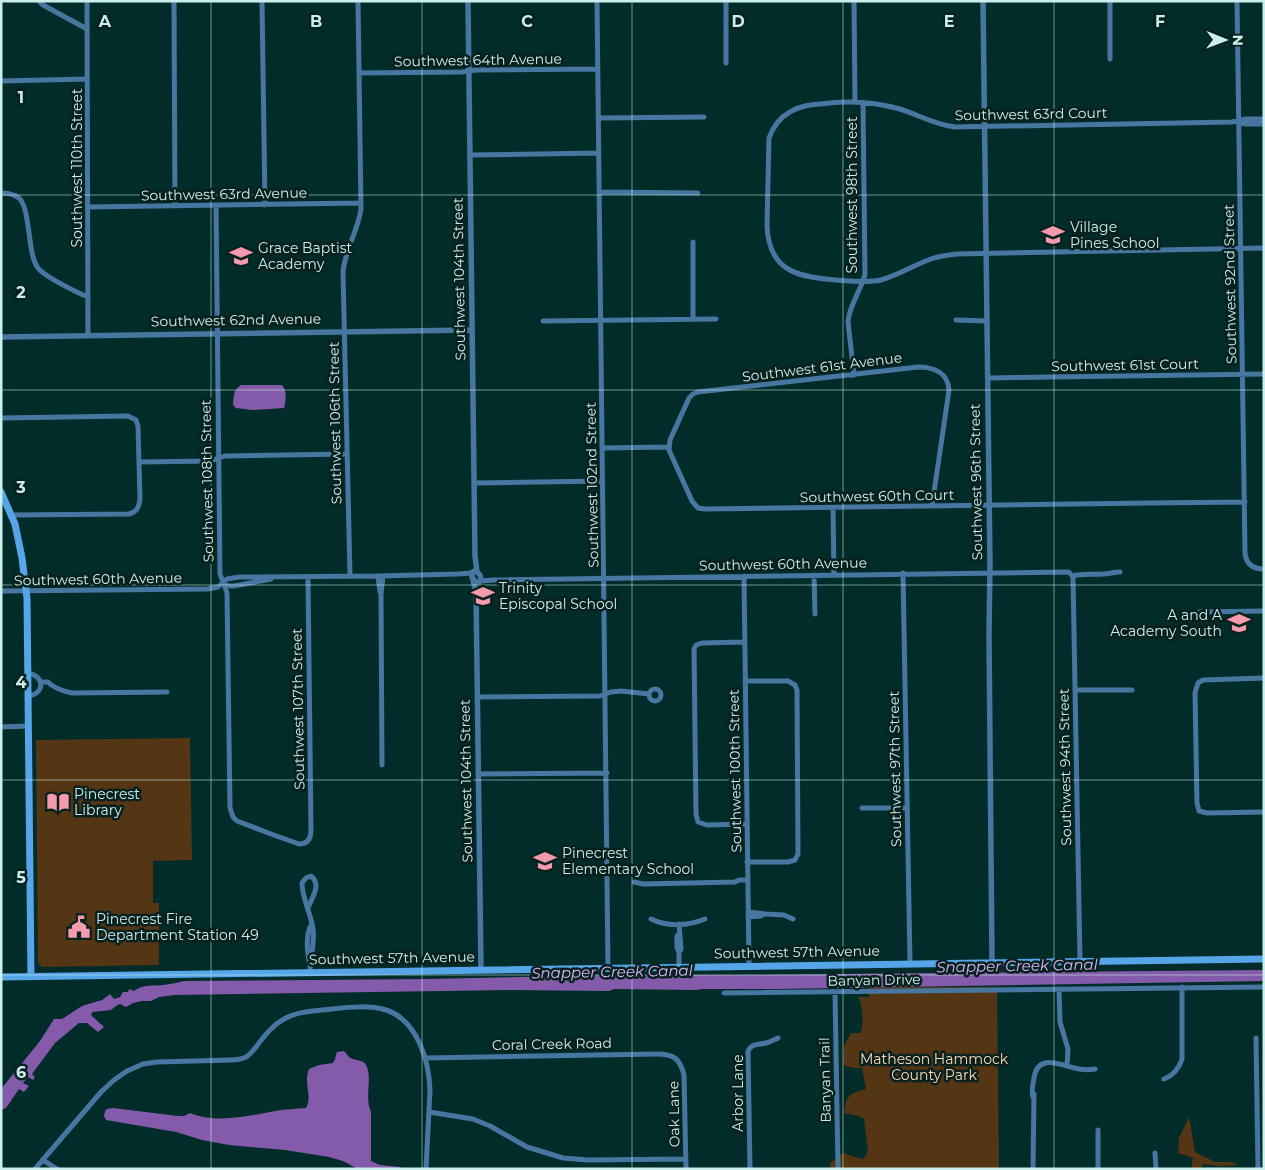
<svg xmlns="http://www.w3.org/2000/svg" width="1265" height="1170" font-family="Montserrat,sans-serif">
<rect width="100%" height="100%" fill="#022c29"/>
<path fill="#543614" d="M190 738 192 860 153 861V903H159V965L42 967 38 963 36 740Z
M869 987H997L999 1169H830V1163L844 1153 851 1156 863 1159 868 1152 864 1119 859 1116 844 1113C847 1095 848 1094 866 1089L862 1068H854L843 1065 844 1046 851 1033H861C863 1021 864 1008 858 997H869Z
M1189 1117 1195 1152 1215 1162H1232L1238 1165 1219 1166 1203 1164 1200 1169H1191L1193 1158 1178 1153 1179 1138Z"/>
<path fill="#845baa" d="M241 385H282C287 390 286 401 284 408L252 410 236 408 233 405C234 396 233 390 241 385Z
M1264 970V981L777 989H703L696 990 614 989 609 991 510 990 175 995 159 997 151 1001H142L133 1003 126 1007 120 1004 116 1006 111 1010 93 1012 91 1014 92 1016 104 1027 98 1032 87 1023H79L55 1043 32 1074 35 1077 33 1080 28 1077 23 1083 29 1086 24 1092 19 1089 6 1108 1 1110V1089L40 1041 54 1019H62L82 1006 102 1000 110 994 114 999 120 997 123 992H128L129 989 134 991C143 984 153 986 163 985 170 984 177 983 184 981L429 979 608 975H732Z
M344 1051C346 1053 347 1055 349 1057 354 1061 363 1059 366 1065 373 1078 364 1097 371 1112V1161L380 1165 400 1167 402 1169H358L343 1161 329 1157 285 1150 229 1145 202 1140 176 1132 106 1120 104 1116 105 1111 107 1109 113 1108 178 1116H184L190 1113C216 1124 248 1116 275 1111 285 1109 296 1109 306 1108 313 1096 303 1083 309 1069L319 1065 333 1063 335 1059 337 1052Z"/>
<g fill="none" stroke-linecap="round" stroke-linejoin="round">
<path stroke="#4777a1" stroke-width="5" d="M39 1 43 5 87 29
M87 1 88 335
M174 1 175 206
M262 1 265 205
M597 1 608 968
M726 1V63
M854 1 855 101
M1110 1V59
M1237 1 1245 553C1246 564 1253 569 1264 569
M359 73 462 72 476 70 598 69
M1 81 87 79
M599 118 704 117
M1264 119H1246L1232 122 955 127C935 125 919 115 900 109 872 101 848 100 820 104 810 105 799 106 790 112 779 118 773 127 769 138L767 226C769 271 797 277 836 280 850 281 867 283 881 280 899 275 914 265 931 259 939 256 948 255 957 254L1264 248
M1239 122 1246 124H1264
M470 155 599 153
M600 192 698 193
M1 193C8 193 14 194 19 198 31 209 27 254 38 268 45 277 78 293 88 297
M216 205 220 574 227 593 230 808 233 817 237 821 271 834 299 844C308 844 311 838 311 830L308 577
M88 207 361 203
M693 242V319
M956 320 987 321
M543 321 716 319
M854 375 848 322C849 305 861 291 865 274L863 102
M988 378 1264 374
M1 418 128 416 136 420 138 426 140 499C139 507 137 512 129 514L12 515
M602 448 669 447
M139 462 210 461 225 456 347 454
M474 483 603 481
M932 506 949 390C948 373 934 367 918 367L698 392 693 394 689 398 670 440 669 450 692 501 698 508 705 509 1148 503 1245 502
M833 508 834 575
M903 573 910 963
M814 575 815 614
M350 576 343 272C345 249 358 231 361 209L358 1
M378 576 380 592
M744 576 749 966
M1073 576C1082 573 1093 575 1103 574 1109 574 1114 572 1120 572
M481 581 494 580 1069 572 1073 577 1080 961
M224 584 230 586H234L271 579
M1 591 208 589 218 587 227 579 239 577 378 576 458 574 472 573
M1199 612 1264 611
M745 642 702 643 696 645 694 649 696 814 698 822 707 825 747 824
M28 673C45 676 45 694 28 696
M1264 678 1203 680 1198 683 1195 693 1197 803 1199 811 1207 813 1264 812
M745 681H788L795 685 797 690 798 854 795 860 788 862H747
M41 682H48C52 687 65 692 72 693L167 692
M649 695a6 6 0 1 1 12 0a6 6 0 1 1-12 0Z
M1075 690H1132
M477 697 600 696 611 692 621 691 649 694
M1 727 28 726
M382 765 381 594 383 576
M478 774 607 773
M862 808H907
M634 882 643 884 735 882 739 880H748
M308 908C312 897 322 885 311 876L306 878 302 883C302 898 311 914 313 929 315 943 310 958 310 972
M748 912 765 914 784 915 793 919
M748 917 761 916 764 914
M651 919C667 927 688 926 705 919
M679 952 677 948V936L679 934
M310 965C307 952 305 935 312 923
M679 967V952L681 949 679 924
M1059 989 1060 1022 1068 1049 1067 1066
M835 992 838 1167
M724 993 1264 987
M1256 1038 1258 1169
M425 1058 657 1054C673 1054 680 1058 684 1075L686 1169
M1164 1079C1174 1075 1179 1069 1182 1059V987
M1033 1097C1031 1090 1033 1084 1034 1078 1038 1051 1064 1067 1079 1069 1085 1070 1090 1070 1095 1069
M429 1112 473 1119 490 1126 527 1147 563 1158 588 1160 686 1159
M1098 1130V1169
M1155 1153 1156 1169
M43 1160 57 1169
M35 1169 101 1092 114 1080 127 1071 143 1064 157 1062 231 1060C236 1060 242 1059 246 1057 251 1054 255 1048 259 1043 266 1034 273 1025 284 1019 298 1011 316 1011 332 1009 350 1007 369 1005 386 1010 417 1020 429 1060 430 1090L426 1169
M750 1169 748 1051C752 1043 758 1045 766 1043 770 1042 774 1040 778 1038
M1033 1169 1034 1094"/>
<path stroke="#4777a1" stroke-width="5.5" d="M468 1 475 556 477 572
M983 1 990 566 989 634 992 962
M1 337 472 330
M474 571C479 572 481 576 481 580L479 582H475L472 577V573Z
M473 580 476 592 481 970"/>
<path stroke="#55a5e8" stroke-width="7" d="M1 492 15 524 22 558 27 598 31 977
M1 977 1264 959"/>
</g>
<path fill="none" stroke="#caeee9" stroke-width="1" stroke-opacity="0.55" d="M211 1V1169M422 1V1169M632 1V1169M843 1V1169M1054 1V1169M1 195H1264M1 390H1264M1 585H1264M1 780H1264M1 975H1264"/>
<defs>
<symbol id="school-bare" viewBox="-9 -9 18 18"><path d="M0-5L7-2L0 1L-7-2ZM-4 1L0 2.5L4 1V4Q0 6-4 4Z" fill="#f39aac" stroke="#09211e" stroke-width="2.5" paint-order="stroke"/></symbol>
<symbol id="library-bare" viewBox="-9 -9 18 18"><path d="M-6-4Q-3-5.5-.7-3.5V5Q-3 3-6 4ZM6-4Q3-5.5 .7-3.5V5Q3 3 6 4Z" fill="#f39aac" stroke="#09211e" stroke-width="2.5" paint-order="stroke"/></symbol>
<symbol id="civic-bare" viewBox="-9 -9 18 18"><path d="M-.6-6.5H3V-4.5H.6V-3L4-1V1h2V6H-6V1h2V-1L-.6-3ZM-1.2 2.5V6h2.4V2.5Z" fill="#f39aac" stroke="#09211e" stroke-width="2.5" paint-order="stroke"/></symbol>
</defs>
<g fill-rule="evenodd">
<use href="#school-bare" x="1037" y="219" width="32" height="32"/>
<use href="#school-bare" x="225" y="240" width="32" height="32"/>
<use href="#school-bare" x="467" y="580" width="32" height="32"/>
<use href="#school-bare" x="1223" y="607" width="32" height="32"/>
<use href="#library-bare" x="42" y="786" width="32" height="32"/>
<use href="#school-bare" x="529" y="845" width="32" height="32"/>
<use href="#civic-bare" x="63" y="911" width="32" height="32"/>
</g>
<g text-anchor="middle" stroke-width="5" stroke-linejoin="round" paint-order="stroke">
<g font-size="14" fill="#caeee9" stroke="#09211e">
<text transform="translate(478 60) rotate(-1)" y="5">Southwest 64th Avenue</text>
<text transform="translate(1031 114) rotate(-1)" y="5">Southwest 63rd Court</text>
<text transform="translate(77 168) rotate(-90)" y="5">Southwest 110th Street</text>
<text transform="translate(224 194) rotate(-1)" y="5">Southwest 63rd Avenue</text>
<text transform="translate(852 195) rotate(-90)" y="5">Southwest 98th Street</text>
<text transform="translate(459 279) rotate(-91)" y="5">Southwest 104th Street</text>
<text transform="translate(1230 284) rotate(-91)" y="5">Southwest 92nd Street</text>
<text transform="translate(236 320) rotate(-1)" y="5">Southwest 62nd Avenue</text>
<text transform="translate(1125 365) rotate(-1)" y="5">Southwest 61st Court</text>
<text transform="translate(822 367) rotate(-7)" y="5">Southwest 61st Avenue</text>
<text transform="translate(335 423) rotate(-91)" y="5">Southwest 106th Street</text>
<text transform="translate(207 481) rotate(-91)" y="5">Southwest 108th Street</text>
<text transform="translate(976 482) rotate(-91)" y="5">Southwest 96th Street</text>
<text transform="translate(592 485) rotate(-91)" y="5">Southwest 102nd Street</text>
<text transform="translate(877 496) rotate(-1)" y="5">Southwest 60th Court</text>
<text transform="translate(783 564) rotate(-1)" y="5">Southwest 60th Avenue</text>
<text transform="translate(98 579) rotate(-1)" y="5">Southwest 60th Avenue</text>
<text transform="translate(298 709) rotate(-91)" y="5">Southwest 107th Street</text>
<text transform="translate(1065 767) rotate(-91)" y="5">Southwest 94th Street</text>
<text transform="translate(895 769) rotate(-91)" y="5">Southwest 97th Street</text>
<text transform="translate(735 771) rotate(-91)" y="5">Southwest 100th Street</text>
<text transform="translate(466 781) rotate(-91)" y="5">Southwest 104th Street</text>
<text transform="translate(797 952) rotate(-1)" y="5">Southwest 57th Avenue</text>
<text transform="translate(392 958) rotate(-1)" y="5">Southwest 57th Avenue</text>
<text transform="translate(874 980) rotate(-1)" y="5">Banyan Drive</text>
<text transform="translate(552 1044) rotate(-1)" y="5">Coral Creek Road</text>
<text transform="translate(825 1080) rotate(-91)" y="5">Banyan Trail</text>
<text transform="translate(738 1093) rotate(-90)" y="5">Arbor Lane</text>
<text transform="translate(674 1114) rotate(-91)" y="5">Oak Lane</text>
</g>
<g font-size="14" fill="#caeee9" stroke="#09211e" text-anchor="start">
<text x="1070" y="232">Village<tspan x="1070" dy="16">Pines School</tspan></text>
<text x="258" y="253">Grace Baptist<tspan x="258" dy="16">Academy</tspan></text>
<text x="499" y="593">Trinity<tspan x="499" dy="16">Episcopal School</tspan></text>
<text x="1222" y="620" text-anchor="end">A and A<tspan x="1222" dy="16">Academy South</tspan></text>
<text x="74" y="799">Pinecrest<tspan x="74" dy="16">Library</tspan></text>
<text x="562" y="858">Pinecrest<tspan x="562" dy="16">Elementary School</tspan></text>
<text x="96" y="924">Pinecrest Fire<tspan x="96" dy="16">Department Station 49</tspan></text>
</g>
<g font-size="14" fill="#fed9b5" stroke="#09211e">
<text x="934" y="1064">Matheson Hammock<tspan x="934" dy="16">County Park</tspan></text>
</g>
<g font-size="15" font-style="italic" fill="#d7b8f8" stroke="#09211e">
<text transform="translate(1017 966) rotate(-1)" y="5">Snapper Creek Canal</text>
<text transform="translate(612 972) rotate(-1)" y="5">Snapper Creek Canal</text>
</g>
</g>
<g font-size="16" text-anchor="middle" font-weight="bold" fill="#caeee9" stroke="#09211e" stroke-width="5" stroke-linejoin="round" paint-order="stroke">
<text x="105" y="27">A</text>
<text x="316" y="27">B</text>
<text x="527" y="27">C</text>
<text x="738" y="27">D</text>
<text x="949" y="27">E</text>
<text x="1160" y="27">F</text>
<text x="21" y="103">1</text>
<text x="21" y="298">2</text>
<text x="21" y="493">3</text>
<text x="21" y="688">4</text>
<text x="21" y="883">5</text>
<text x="21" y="1078">6</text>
</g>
<rect width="1265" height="1170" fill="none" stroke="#caeee9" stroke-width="5"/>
<g transform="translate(1225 40) rotate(91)" stroke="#09211e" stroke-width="4" paint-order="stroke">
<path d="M0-4L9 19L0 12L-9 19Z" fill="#caeee9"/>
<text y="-8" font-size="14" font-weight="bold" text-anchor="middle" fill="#caeee9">N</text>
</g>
</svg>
